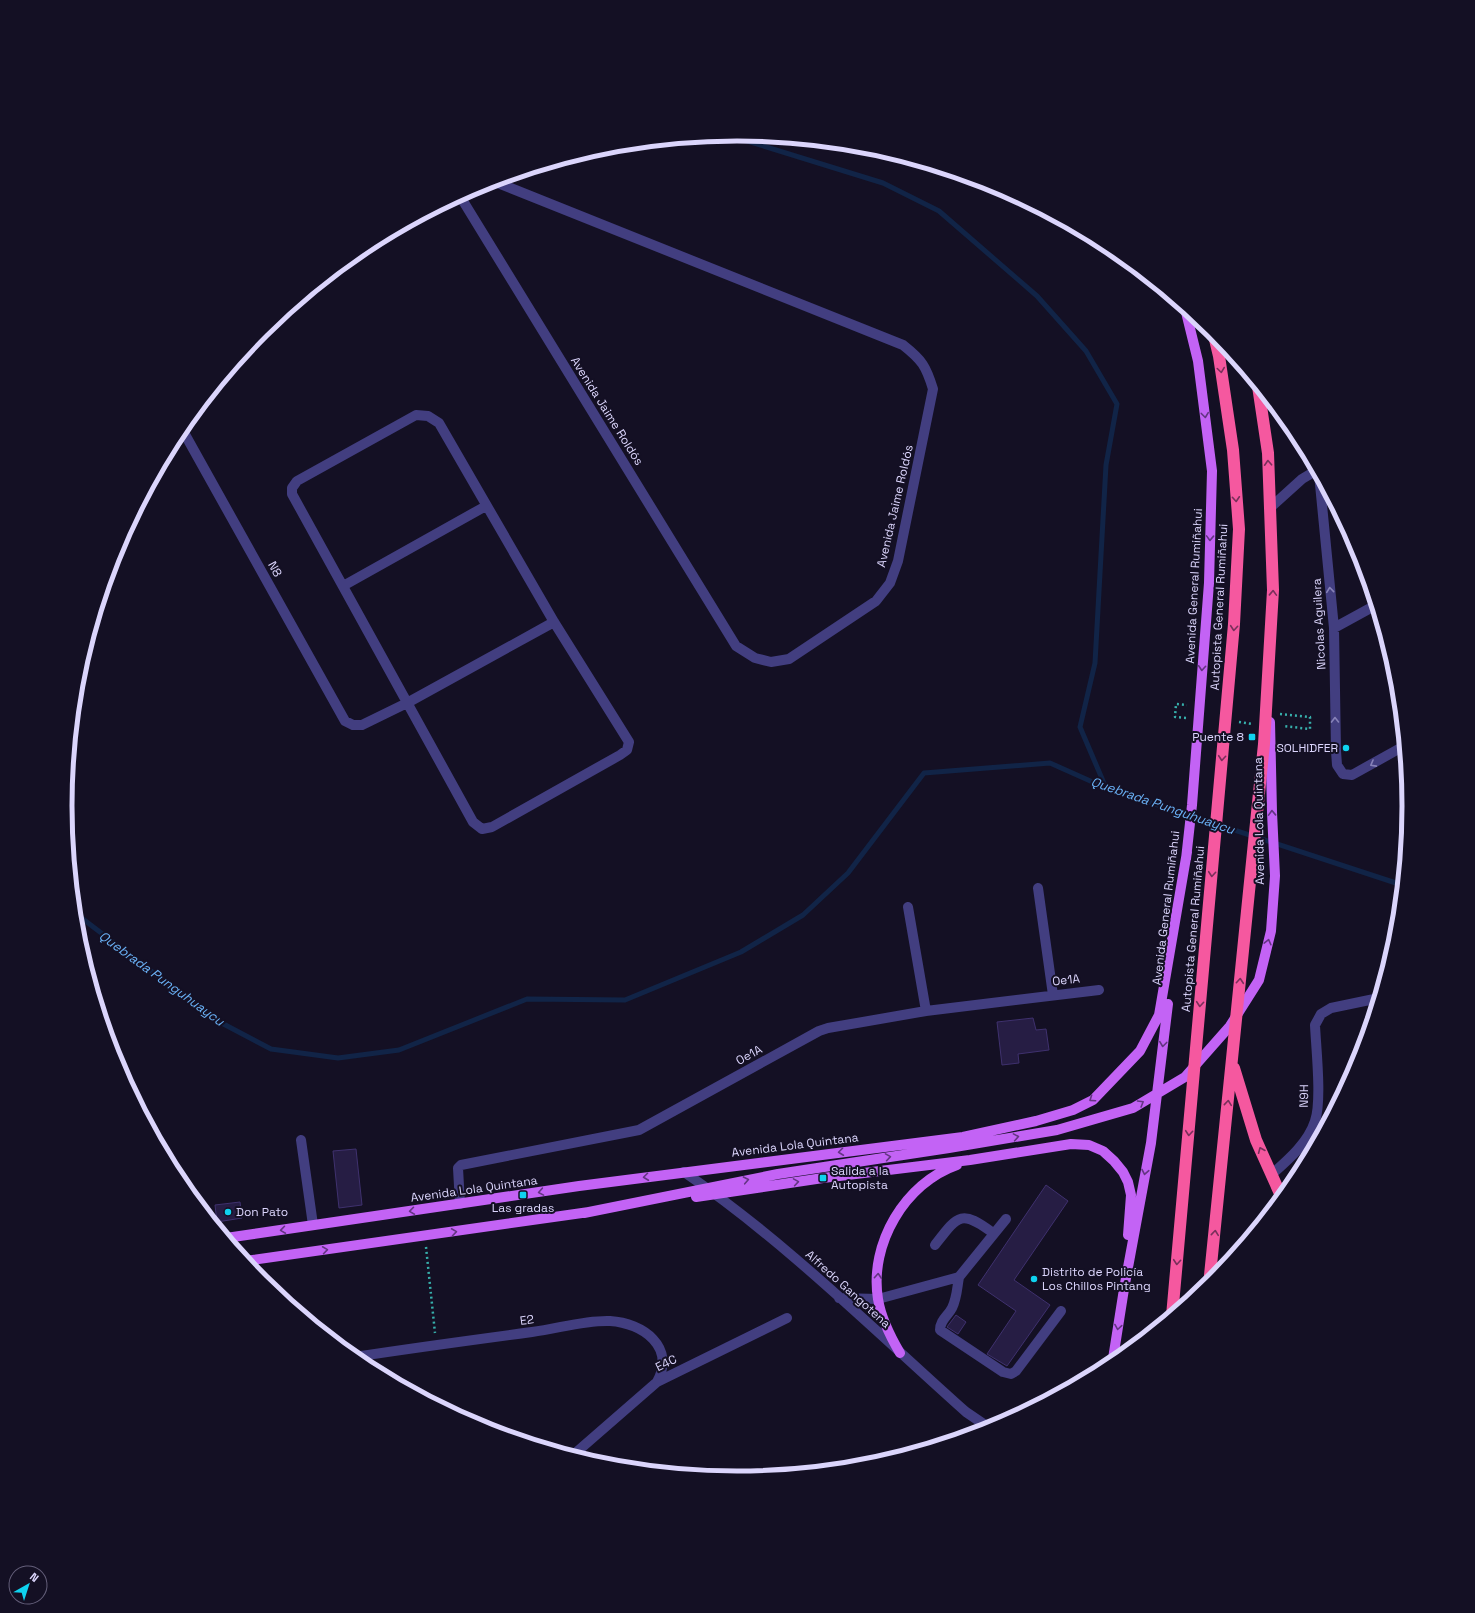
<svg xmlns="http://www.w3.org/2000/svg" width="1475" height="1613" font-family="'Space Grotesk',sans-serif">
<rect width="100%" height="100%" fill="#141024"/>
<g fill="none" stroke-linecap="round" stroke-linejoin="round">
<path stroke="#112447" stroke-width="5" d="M728 135 883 183 939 211 1037 296 1086 351 1117 404 1106 465 1095 663 1080 727 1106 788
M75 913 214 1019 271 1049 338 1058 399 1050 527 999 625 1000 741 952 803 915 848 873 924 773 1050 763 1106 788 1402 885"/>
</g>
<path fill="#261d44" stroke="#3f316e" d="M1033 1018 1036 1030 1046 1029 1049 1050 1018 1054 1019 1063 1002 1065 997 1022Z
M356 1149 362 1205 339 1208 333 1151Z
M1046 1185 1068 1201 1014 1280 1050 1305 1007 1366 987 1354 1016 1311 978 1285Z
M240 1202 242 1218 217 1222 215 1205Z
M956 1315 966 1322 958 1334 947 1327Z"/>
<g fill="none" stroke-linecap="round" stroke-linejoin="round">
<path stroke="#37afab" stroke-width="2.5" stroke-dasharray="2 3" stroke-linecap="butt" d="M1280 714 1310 717V729L1283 726
M1186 718 1175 717 1176 704 1187 705
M1239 722 1252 724
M426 1247 435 1333"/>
<path stroke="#423e80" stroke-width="10" d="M460 196 736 646 755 658 771 662 789 659 876 601 890 583 898 561 933 389C926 366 922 360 903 345L493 181
M416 415 428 416 439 423 554 622 629 742 627 750 620 755 492 827 482 829 473 822 292 494V488L297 481Z
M182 429 345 721 353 725H362L407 703 554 622
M1319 474 1334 628 1336 751 1337 765 1343 774 1352 775 1404 746
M1271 507 1302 479 1317 470
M343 586 486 506
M1334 628 1376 605
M1038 888 1053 995
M908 907 926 1011
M301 1140 313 1225
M684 1172C786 1242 874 1330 966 1412L991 1429
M1271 1175C1288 1160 1308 1143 1315 1121 1322 1101 1316 1048 1315 1025L1321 1014 1331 1008 1379 998
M460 1204 458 1168 461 1165 639 1130 819 1031 828 1028 926 1011 1099 990
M935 1245C958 1215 961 1209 993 1233
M959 1277 1006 1219
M839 1298 878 1299 959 1277C957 1288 957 1298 952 1308 948 1316 940 1320 940 1330L1003 1372 1011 1374 1016 1371 1061 1311
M354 1357C413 1348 472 1340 532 1332 558 1329 583 1320 610 1321 643 1323 676 1347 657 1382
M572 1456 657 1382 787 1318"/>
<path stroke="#c363f5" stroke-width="10" d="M1185 308 1198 361 1212 471 1209 583 1192 805 1186 859
M696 1197 823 1178 970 1160 1071 1144 1089 1145 1103 1151 1114 1161 1123 1172 1128 1182 1131 1195 1128 1235
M584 1213 778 1174 949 1148 1057 1130 1133 1108 1185 1077 1230 1026 1259 980 1271 931 1275 876 1272 812 1270 722
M226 1238 579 1186 963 1137 1036 1121 1073 1110 1093 1100 1140 1051 1159 1015 1187 852
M245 1261 589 1212
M900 1353C890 1336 881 1318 878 1299 869 1244 905 1183 957 1165
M1112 1365 1124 1289 1151 1143 1168 1004"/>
<path stroke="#f5589f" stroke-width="12" d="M1234 1068 1256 1140 1282 1198
M1209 1285 1264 744 1273 590 1268 453 1258 386
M1172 1316 1234 624 1239 529 1233 450 1219 356 1213 331"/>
</g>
<defs><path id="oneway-chevron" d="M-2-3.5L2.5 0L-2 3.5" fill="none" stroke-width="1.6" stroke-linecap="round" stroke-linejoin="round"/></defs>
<g stroke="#79305b">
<use href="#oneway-chevron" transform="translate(1221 370) rotate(82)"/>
<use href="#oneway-chevron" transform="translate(1268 463) rotate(-93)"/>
<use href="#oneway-chevron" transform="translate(1236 499) rotate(86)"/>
<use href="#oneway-chevron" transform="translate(1273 593) rotate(-88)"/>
<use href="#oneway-chevron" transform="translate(1234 628) rotate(95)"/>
<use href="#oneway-chevron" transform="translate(1222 758) rotate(95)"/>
<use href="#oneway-chevron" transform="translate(1212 874) rotate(95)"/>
<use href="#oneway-chevron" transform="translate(1240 981) rotate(-85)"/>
<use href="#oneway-chevron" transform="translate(1200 1004) rotate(95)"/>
<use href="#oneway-chevron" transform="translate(1228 1103) rotate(-84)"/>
<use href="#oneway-chevron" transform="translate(1189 1133) rotate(95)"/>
<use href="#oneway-chevron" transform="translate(1261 1150) rotate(-113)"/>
<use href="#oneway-chevron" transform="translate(1215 1233) rotate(-84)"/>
<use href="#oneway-chevron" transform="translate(1177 1262) rotate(95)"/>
</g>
<g stroke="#633582">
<use href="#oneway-chevron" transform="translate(1205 415) rotate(83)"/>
<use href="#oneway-chevron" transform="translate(1210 538) rotate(92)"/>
<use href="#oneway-chevron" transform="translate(1202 668) rotate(94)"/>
<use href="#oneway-chevron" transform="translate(1272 813) rotate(-92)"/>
<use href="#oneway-chevron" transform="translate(1268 942) rotate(-76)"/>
<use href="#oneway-chevron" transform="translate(1163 1044) rotate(97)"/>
<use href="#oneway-chevron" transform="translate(1092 1099) rotate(146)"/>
<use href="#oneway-chevron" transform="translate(1141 1103) rotate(-31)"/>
<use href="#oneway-chevron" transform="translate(1016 1137) rotate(-10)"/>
<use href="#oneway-chevron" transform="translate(841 1152) rotate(173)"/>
<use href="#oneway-chevron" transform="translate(888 1157) rotate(-9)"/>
<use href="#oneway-chevron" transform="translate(1145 1172) rotate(101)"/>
<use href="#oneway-chevron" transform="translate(646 1177) rotate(173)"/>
<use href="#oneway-chevron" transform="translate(746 1180) rotate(-11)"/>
<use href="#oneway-chevron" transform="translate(796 1182) rotate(-9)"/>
<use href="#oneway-chevron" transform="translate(541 1192) rotate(170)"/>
<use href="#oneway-chevron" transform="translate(412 1211) rotate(172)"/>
<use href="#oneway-chevron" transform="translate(283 1230) rotate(172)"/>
<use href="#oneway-chevron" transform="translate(454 1232) rotate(-8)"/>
<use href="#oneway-chevron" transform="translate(325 1250) rotate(-8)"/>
<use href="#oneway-chevron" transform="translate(878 1276) rotate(-86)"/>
<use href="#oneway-chevron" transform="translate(1118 1327) rotate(99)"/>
</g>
<g stroke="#8782b8">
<use href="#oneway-chevron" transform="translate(1330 590) rotate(-96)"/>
<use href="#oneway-chevron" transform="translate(1335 720) rotate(-91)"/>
<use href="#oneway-chevron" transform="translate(1373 764) rotate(151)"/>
</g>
<g fill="#0fd2ef" stroke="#141024" stroke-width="1.5">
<rect x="1248" y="733" width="8" height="8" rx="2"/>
<circle cx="1346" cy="748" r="4"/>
<rect x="819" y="1174" width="8" height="8" rx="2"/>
<rect x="519" y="1191" width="8" height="8" rx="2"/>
<circle cx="228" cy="1212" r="4"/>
<circle cx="1034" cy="1279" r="4"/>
</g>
<g text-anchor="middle" stroke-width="4" stroke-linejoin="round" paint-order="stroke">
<g font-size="12" fill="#dbd5fc" stroke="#141024">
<text transform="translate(607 411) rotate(58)" y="4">Avenida Jaime Roldós</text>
<text transform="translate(895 506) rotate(-77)" y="4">Avenida Jaime Roldós</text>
<text transform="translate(275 569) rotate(61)" y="4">N8</text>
<text transform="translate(1194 586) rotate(-87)" y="4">Avenida General Rumiñahui</text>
<text transform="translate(1219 607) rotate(-87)" y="4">Autopista General Rumiñahui</text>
<text transform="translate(1319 624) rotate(-93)" y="4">Nicolas Aguilera</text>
<text transform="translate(1259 821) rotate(-91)" y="4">Avenida Lola Quintana</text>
<text transform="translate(1166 908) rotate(-83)" y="4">Avenida General Rumiñahui</text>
<text transform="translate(1193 929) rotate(-85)" y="4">Autopista General Rumiñahui</text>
<text transform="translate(1066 980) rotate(-6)" y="4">Oe1A</text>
<text transform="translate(749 1055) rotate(-29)" y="4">Oe1A</text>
<text transform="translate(1304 1096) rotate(-89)" y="4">N9H</text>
<text transform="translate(795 1145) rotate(-7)" y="4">Avenida Lola Quintana</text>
<text transform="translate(474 1189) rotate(-8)" y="4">Avenida Lola Quintana</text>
<text transform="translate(848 1289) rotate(42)" y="4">Alfredo Gangotena</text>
<text transform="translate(527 1320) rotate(-8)" y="4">E2</text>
<text transform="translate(666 1363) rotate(-26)" y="4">E4C</text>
</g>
<g font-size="12" fill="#dbd5fc" stroke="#141024" text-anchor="start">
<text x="1244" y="741" text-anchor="end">Puente 8</text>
<text x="1338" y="752" text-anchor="end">SOLHIDFER</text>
<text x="831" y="1175">Salida a la<tspan x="831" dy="14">Autopista</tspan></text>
<text x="523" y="1212" text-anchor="middle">Las gradas</text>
<text x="236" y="1216">Don Pato</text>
<text x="1042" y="1276">Distrito de Policía<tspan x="1042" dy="14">Los Chillos Pintang</tspan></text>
</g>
<g font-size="13" font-style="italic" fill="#6ab1f6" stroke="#141024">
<text transform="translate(1163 805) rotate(19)" y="5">Quebrada Punguhuaycu</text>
<text transform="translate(162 978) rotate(36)" y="5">Quebrada Punguhuaycu</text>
</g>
</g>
<path d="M0 0H1475V1613H0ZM72 806a665 665 0 1 1 1330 0a665 665 0 1 1-1330 0Z" fill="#141024" fill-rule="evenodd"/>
<path fill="none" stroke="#dbd5fc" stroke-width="5" d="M72 806a665 665 0 1 1 1330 0a665 665 0 1 1-1330 0Z"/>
<g transform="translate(28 1585) rotate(39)"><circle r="19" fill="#141024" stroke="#645f7a"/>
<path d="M0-3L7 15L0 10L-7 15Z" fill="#0fd2ef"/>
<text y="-6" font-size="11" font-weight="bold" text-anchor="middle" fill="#dbd5fc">N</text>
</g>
</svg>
